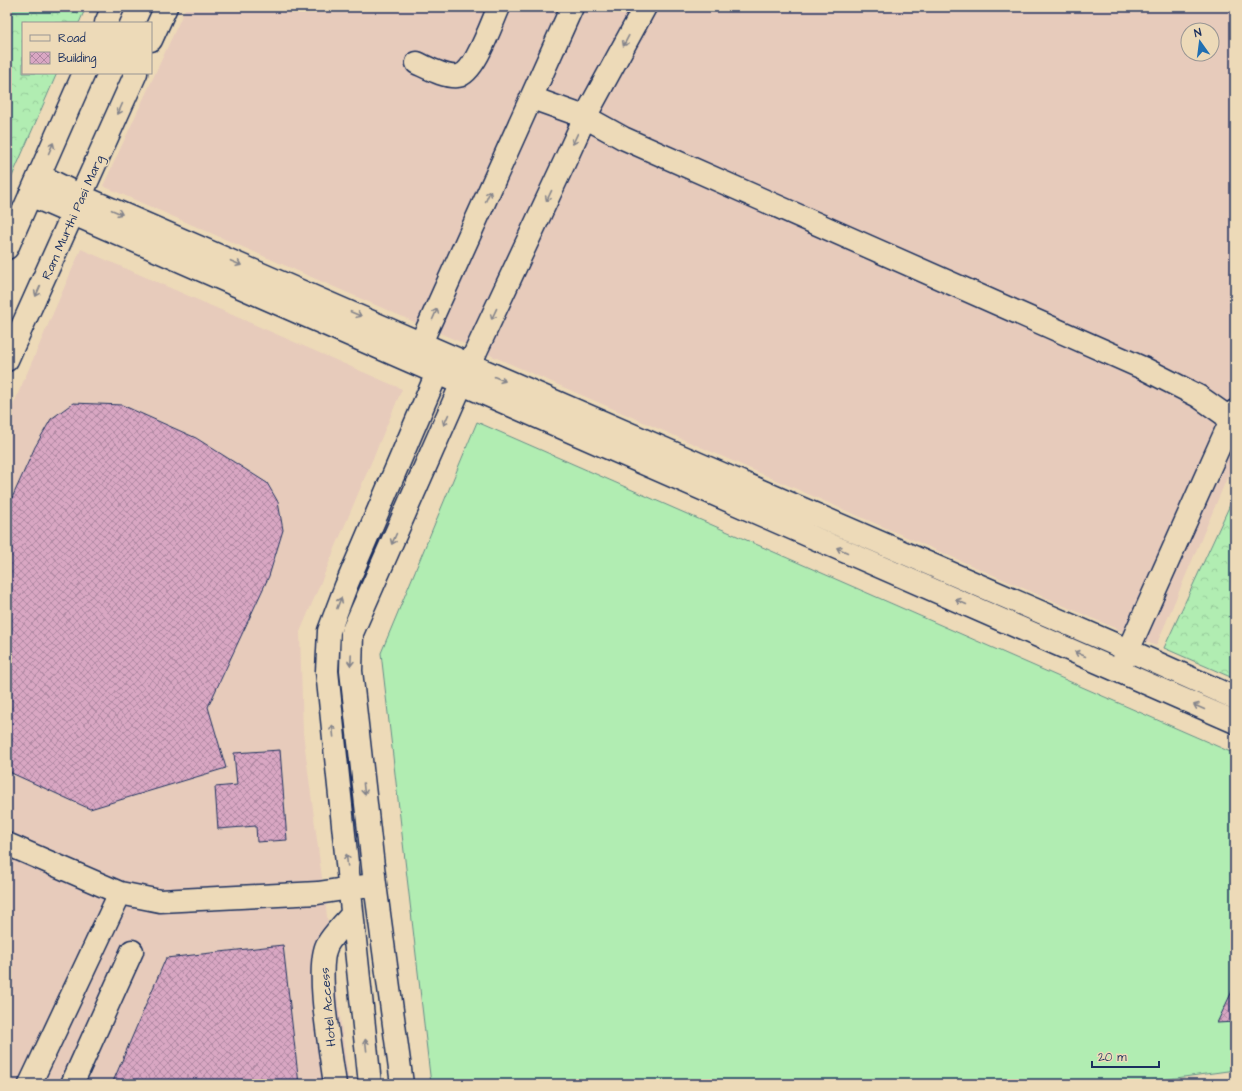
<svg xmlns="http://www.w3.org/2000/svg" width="1242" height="1091" font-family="'Architects Daughter',sans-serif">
<defs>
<pattern id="forest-crowns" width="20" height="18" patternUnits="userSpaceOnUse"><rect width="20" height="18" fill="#b1edb2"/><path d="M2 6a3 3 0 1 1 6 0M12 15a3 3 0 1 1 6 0" fill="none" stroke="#98cc9c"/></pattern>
<pattern id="building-cross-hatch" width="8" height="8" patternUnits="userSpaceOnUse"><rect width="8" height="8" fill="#d9a7c3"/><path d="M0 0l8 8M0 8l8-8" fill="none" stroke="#af88a2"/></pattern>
</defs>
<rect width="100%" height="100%" fill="#eddab8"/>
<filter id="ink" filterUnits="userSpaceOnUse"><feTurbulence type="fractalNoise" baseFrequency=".025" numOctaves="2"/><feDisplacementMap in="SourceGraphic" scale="8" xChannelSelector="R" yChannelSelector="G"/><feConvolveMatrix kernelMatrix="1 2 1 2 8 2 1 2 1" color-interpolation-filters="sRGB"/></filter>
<g filter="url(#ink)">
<path fill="#e7cbbb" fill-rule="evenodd" d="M186 7H1235V459L1156 646 103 186ZM1188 30H1212V54H1188Z
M81 249 402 389 300 632 303 733 349 1084H7V419Z"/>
<path fill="#b1edb2" stroke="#668e88" d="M477 422 1235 754V1070L1132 1084H431L381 653Z"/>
<path fill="url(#forest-crowns)" stroke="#668e88" d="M7 7H86L79 23H23V73H57L7 188Z
M1235 494V679L1164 648Z"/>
<path fill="url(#building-cross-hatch)" stroke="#1b2f5e" d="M73 403 122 405 196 438 267 483 278 502 283 530 269 576 208 707 226 768 90 809 7 771V509L35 447 51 419Z
M280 750 287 840 257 842 256 826 218 829 215 787 237 785 234 753Z
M283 945 299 1084H112L166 958Z
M1235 985V1022L1217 1023Z"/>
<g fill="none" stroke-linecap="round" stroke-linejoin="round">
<defs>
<path id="minor" d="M106 23 113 7
M151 40 166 7
M417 63C428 68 446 78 458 76 475 73 492 22 499 7
M532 98 585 117 623 138 1145 369 1198 396 1235 422
M39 175 81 196 1128 650 1235 698
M30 195 1235 722
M7 248 84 73
M415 356 572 7
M7 360 136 73
M1122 664 1235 411
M7 844 120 893 160 901 318 893 364 886
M30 1084 120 893
M72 1084 132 951
M335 1084C331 1054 315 969 327 945 333 934 344 924 352 914
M370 1084 327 671 329 631 346 586 437 373
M402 1084 375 884 351 671 352 633 477 349 565 161 585 117 645 7"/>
</defs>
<use href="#minor" stroke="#1b2f5e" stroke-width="25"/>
<use href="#minor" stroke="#eddab8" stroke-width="22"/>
</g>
<defs><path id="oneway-shaft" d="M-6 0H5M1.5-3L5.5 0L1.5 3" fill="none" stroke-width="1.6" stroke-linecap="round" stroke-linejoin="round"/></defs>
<g stroke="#84848b">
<use href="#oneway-shaft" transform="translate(626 41) rotate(118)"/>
<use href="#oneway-shaft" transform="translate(120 109) rotate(114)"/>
<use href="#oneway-shaft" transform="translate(575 139) rotate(115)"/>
<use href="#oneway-shaft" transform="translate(51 148) rotate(-66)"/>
<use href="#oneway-shaft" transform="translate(488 196) rotate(-66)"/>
<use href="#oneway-shaft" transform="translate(549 196) rotate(115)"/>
<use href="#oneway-shaft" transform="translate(117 212) rotate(23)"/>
<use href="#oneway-shaft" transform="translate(236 263) rotate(23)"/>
<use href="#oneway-shaft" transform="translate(38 291) rotate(114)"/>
<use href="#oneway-shaft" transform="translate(356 314) rotate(23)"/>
<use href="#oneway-shaft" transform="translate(435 314) rotate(-66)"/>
<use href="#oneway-shaft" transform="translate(494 314) rotate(115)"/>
<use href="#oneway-shaft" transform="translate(500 379) rotate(23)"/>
<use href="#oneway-shaft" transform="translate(446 420) rotate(114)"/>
<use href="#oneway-shaft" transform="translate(394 539) rotate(114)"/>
<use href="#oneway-shaft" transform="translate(842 550) rotate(-156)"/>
<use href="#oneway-shaft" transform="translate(961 602) rotate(-156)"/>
<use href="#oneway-shaft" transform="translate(339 603) rotate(-69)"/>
<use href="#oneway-shaft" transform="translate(1080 654) rotate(-156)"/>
<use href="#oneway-shaft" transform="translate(351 660) rotate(92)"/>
<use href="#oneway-shaft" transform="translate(1199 707) rotate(-156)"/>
<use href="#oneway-shaft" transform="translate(333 731) rotate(-96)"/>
<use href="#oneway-shaft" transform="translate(364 789) rotate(84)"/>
<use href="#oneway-shaft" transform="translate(347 860) rotate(-96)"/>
<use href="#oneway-shaft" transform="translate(366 1045) rotate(-96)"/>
</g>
</g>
<g text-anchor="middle" stroke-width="3" stroke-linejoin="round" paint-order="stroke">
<g font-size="13" fill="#1b2f5e" stroke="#eddab8">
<text transform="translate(72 217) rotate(-66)" y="5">Ram Murthi Pasi Marg</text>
<text transform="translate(327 1007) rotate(-95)" y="5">Hotel Access</text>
</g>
</g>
<rect width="1242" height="1091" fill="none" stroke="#eddab8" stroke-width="24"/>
<rect x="12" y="12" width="1218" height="1067" fill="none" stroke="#1b2f5e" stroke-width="1.5" filter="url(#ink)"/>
<rect x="22" y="22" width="130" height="52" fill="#eddab8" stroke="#999694"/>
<rect x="30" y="35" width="20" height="6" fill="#eddab8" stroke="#999694"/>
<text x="58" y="42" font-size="12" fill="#1b2f5e">Road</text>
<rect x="30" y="52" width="20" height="12" fill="url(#building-cross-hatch)" stroke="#999694"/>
<text x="58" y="62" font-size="12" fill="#1b2f5e">Building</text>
<g transform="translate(1200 42) rotate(346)"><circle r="19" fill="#eddab8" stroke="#999694"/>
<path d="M0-3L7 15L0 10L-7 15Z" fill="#1f6fb2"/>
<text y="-6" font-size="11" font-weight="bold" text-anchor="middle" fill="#1b2f5e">N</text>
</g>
<path d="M1092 1061v6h67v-6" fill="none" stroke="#1b2f5e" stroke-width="2"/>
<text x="1098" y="1061" font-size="12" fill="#1b2f5e" stroke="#eddab8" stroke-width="3" paint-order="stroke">20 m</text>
</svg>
